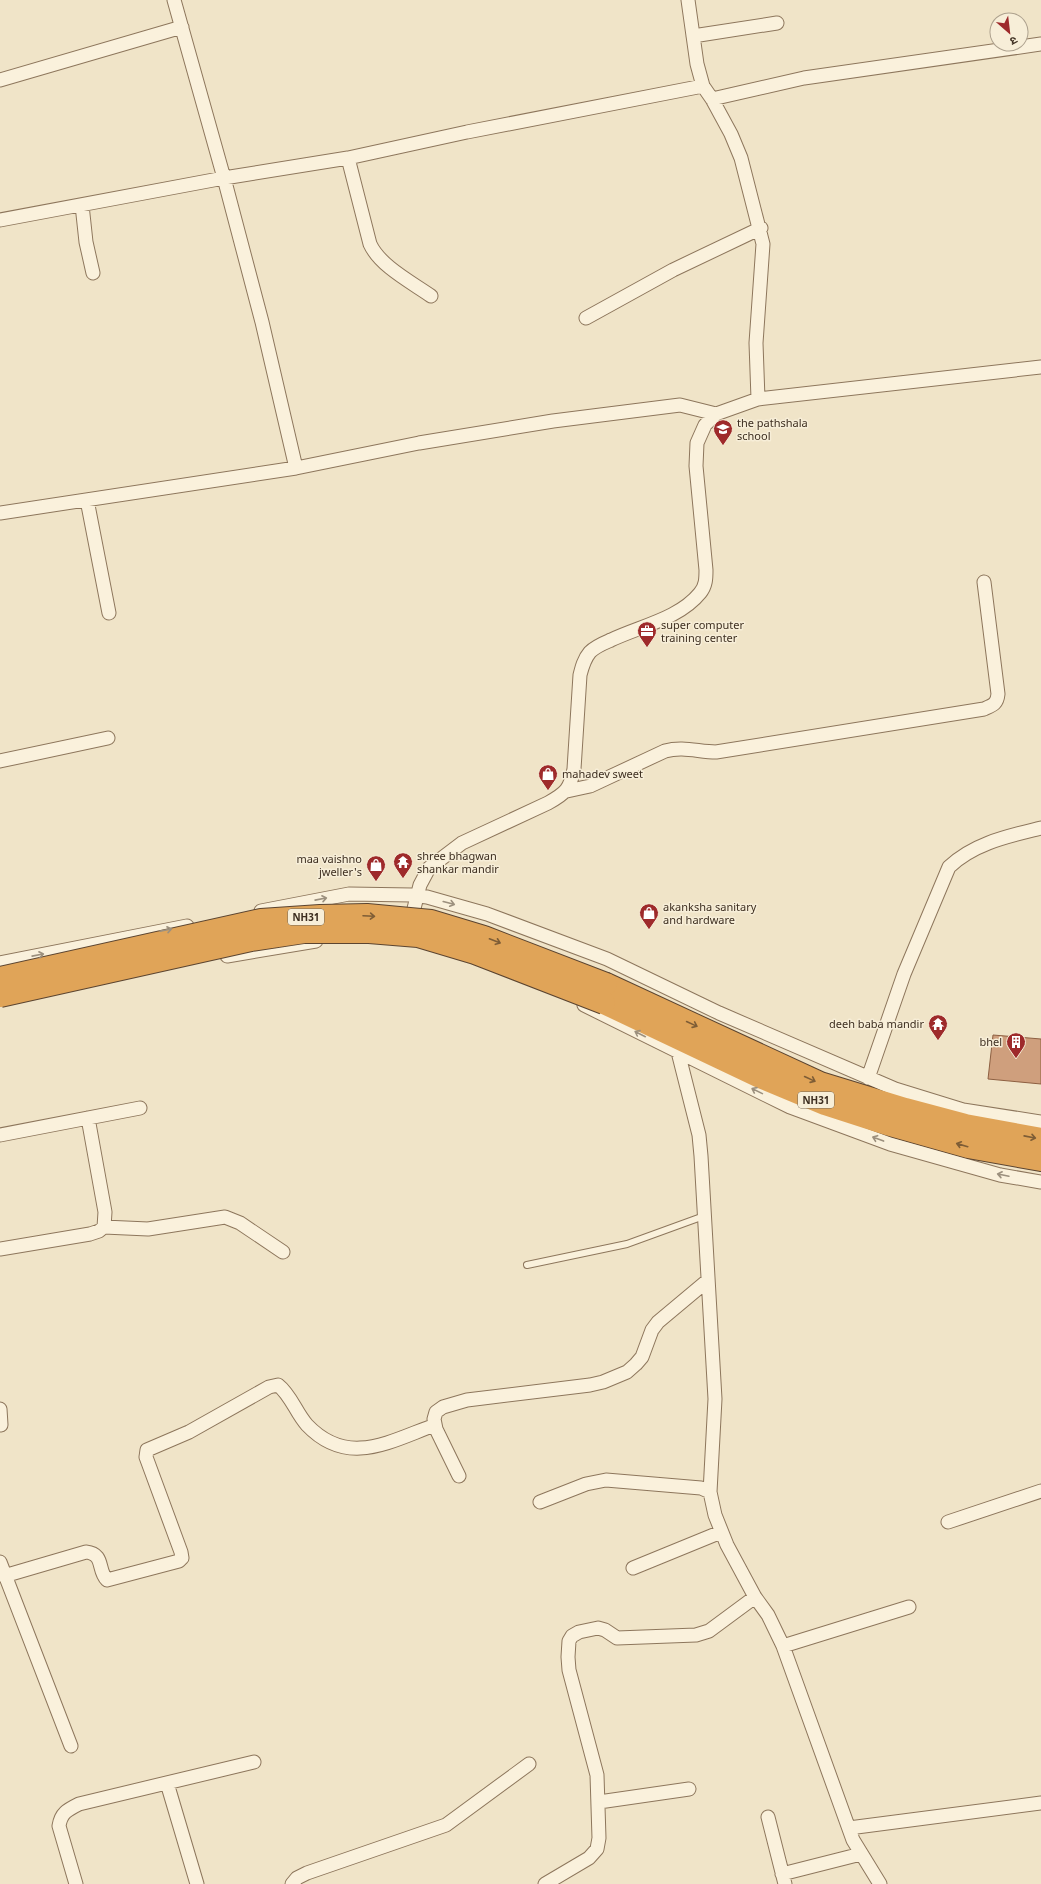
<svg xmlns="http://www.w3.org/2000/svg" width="1041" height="1884" font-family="Georgia,'Noto Sans Devanagari',serif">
<rect width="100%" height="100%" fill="#f0e4c8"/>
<path fill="#cf9f7d" stroke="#8d5f41" d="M993 1035 1041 1039V1084L988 1079Z"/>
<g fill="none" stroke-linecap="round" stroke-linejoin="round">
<defs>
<path id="lane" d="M527 1265 627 1244 704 1216"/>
<path id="street" d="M174 0 224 178 262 322 296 468
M688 0 697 64 703 86 712 99 731 134 741 158 763 244 756 343 758 399
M693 36 777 23
M0 80 182 27
M712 99 804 78 1041 44
M348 158 370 244C380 266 411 282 431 296
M82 205 86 242 93 273
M0 220 224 178 348 158 467 132 703 86
M586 318 673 270 761 228
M87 500 109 613
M0 513 296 468 419 443 553 421 680 405 716 414
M0 761 108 738
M567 791 590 786 665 751C683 746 699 752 716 752L984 709C993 705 997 704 998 694L984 582
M261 911 349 894 412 895 427 897 487 914 607 959 719 1013 895 1089 963 1110 1041 1122
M410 924 420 885 429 868 462 843 548 803C566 793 570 789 574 769L580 675C582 667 584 659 590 652 596 646 604 643 611 640 640 626 679 619 700 593 706 586 706 578 706 570L696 466 697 443 705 425 716 414 758 399 1041 367
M227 956 316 941
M0 963 187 926
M584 1005 790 1107 890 1144 1000 1175 1041 1182
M678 1052 699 1135 701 1156 715 1399 710 1492 715 1515 727 1545 755 1597 768 1615 783 1646 853 1840 880 1884
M868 1078 904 974 949 867C974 843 1009 836 1041 828
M0 1135 140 1108
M104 1227 148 1229 225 1217 240 1223 283 1252
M0 1249 90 1234 99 1231 104 1227 105 1212 88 1118
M0 1409 1 1425
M459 1476 436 1429 434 1419 436 1412 443 1407 467 1400 590 1385 603 1382 627 1372 636 1364 642 1357 652 1330 658 1322 707 1281
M540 1502 586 1484 606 1480 701 1488 710 1492
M948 1522 1041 1491
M0 1562 71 1746
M633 1568 721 1532
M4 1576 86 1552C105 1554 97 1570 107 1580L179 1561 182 1558 181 1552 146 1457 147 1450 189 1432 269 1387 278 1385C291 1395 296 1413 307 1425 348 1468 390 1441 435 1425
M783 1646 909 1607
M167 1783 197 1884
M599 1802 689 1789
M768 1817 785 1884
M849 1828 1041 1803
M782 1874 861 1854
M76 1884 59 1826C61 1813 67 1810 79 1804L254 1762
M292 1884 297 1878 307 1873 446 1825 529 1764
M545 1884 589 1858 597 1849 599 1838 597 1775 569 1670 568 1657 569 1641 572 1636 579 1632 598 1628 605 1630 617 1638 696 1635 709 1631 755 1597"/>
<path id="highway" d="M606 984 820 1083 905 1109 965 1125 1041 1139
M604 1003 760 1077 825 1104 890 1125 968 1147 1041 1160"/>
</defs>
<use href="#lane" stroke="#8d765c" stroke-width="8"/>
<use href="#street" stroke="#8d765c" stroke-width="15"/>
<use href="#highway" stroke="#5b4430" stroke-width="24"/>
<use href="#lane" stroke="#faf1dc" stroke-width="6"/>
<use href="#street" stroke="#faf1dc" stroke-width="13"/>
<use href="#highway" stroke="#e0a458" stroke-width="22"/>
<defs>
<path id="highway-bridge" d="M0 978 261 920 320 916 367 915 431 921 484 937 606 984
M0 996 251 940 304 932H369L418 936 475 953 604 1003"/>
</defs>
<use href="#highway-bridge" stroke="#5b4430" stroke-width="24" stroke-linecap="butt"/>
<use href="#highway-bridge" stroke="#e0a458" stroke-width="22"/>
</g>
<defs><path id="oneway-shaft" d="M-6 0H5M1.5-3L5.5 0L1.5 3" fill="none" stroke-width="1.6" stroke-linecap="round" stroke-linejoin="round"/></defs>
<g stroke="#9c907e">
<use href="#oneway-shaft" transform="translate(321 899) rotate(-11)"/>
<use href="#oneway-shaft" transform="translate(449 903) rotate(15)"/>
<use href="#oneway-shaft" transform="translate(166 930) rotate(-11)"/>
<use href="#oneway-shaft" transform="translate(38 955) rotate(-11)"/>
<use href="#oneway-shaft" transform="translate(640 1034) rotate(-153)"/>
<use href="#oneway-shaft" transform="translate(757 1091) rotate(-154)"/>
<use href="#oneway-shaft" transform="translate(878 1139) rotate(-160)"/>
<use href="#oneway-shaft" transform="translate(1003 1175) rotate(-168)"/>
</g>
<g stroke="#7e5d36">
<use href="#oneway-shaft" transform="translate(369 916) rotate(3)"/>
<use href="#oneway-shaft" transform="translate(495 941) rotate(21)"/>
<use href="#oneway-shaft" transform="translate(692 1024) rotate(25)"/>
<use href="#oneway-shaft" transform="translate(810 1079) rotate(25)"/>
<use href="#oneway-shaft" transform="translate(1030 1137) rotate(11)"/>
<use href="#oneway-shaft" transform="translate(962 1145) rotate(-164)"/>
</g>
<defs>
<symbol id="school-pin" viewBox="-11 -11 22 30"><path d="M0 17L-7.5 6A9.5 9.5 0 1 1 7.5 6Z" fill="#9e2a2b" stroke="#f7eed8"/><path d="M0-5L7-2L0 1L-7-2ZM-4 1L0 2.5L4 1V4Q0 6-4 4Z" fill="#fff"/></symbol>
<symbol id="office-pin" viewBox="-11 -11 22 30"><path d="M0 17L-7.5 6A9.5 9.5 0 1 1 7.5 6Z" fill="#9e2a2b" stroke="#f7eed8"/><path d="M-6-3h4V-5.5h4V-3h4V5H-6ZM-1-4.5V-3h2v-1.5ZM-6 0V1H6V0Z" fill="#fff"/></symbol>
<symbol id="shop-pin" viewBox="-11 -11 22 30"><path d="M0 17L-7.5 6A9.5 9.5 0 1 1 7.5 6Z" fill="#9e2a2b" stroke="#f7eed8"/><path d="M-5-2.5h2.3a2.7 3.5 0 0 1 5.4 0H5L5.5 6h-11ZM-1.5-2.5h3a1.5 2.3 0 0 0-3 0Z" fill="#fff"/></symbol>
<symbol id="temple-pin" viewBox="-11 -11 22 30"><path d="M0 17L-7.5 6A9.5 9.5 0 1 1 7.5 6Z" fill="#9e2a2b" stroke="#f7eed8"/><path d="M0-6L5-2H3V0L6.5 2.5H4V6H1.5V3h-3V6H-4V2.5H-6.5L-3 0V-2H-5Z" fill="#fff"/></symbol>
<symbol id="building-pin" viewBox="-11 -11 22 30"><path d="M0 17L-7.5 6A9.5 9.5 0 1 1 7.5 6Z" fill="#9e2a2b" stroke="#f7eed8"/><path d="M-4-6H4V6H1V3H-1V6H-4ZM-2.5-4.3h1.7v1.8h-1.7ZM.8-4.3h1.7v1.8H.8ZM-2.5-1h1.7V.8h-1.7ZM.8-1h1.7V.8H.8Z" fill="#fff"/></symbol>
</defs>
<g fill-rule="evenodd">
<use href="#school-pin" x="712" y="418" width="22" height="30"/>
<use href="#office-pin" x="636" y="620" width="22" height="30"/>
<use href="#shop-pin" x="537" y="763" width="22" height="30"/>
<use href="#temple-pin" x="392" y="851" width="22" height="30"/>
<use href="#shop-pin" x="365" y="854" width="22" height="30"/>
<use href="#shop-pin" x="638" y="902" width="22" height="30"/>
<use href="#temple-pin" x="927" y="1013" width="22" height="30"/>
<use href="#building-pin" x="1005" y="1031" width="22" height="30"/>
</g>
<g text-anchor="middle" stroke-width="3" stroke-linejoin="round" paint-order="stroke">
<g fill="#f7eed8" stroke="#756857" stroke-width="1">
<rect x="288" y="909" width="36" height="16" rx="3"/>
<rect x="798" y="1092" width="36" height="16" rx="3"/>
</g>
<g font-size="10" font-weight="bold" fill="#3d2e20">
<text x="306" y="921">NH31</text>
<text x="816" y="1104">NH31</text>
</g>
<g font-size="11" fill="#3d2e20" stroke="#f7eed8" text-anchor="start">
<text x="737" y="427">the pathshala<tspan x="737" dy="13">school</tspan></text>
<text x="661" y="629">super computer<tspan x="661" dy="13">training center</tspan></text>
<text x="562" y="778">mahadev sweet</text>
<text x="417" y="860">shree bhagwan<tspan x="417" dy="13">shankar mandir</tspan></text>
<text x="362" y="863" text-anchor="end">maa vaishno<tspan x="362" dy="13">jweller's</tspan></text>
<text x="663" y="911">akanksha sanitary<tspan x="663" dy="13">and hardware</tspan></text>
<text x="924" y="1028" text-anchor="end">deeh baba mandir</text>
<text x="1002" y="1046" text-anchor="end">bhel</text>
</g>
</g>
<g transform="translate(1009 32) rotate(152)"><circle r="19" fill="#f7eed8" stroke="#ada18e"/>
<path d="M0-3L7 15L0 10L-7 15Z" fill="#9e2a2b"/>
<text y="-6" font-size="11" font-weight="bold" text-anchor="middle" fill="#3d2e20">उ</text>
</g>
</svg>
